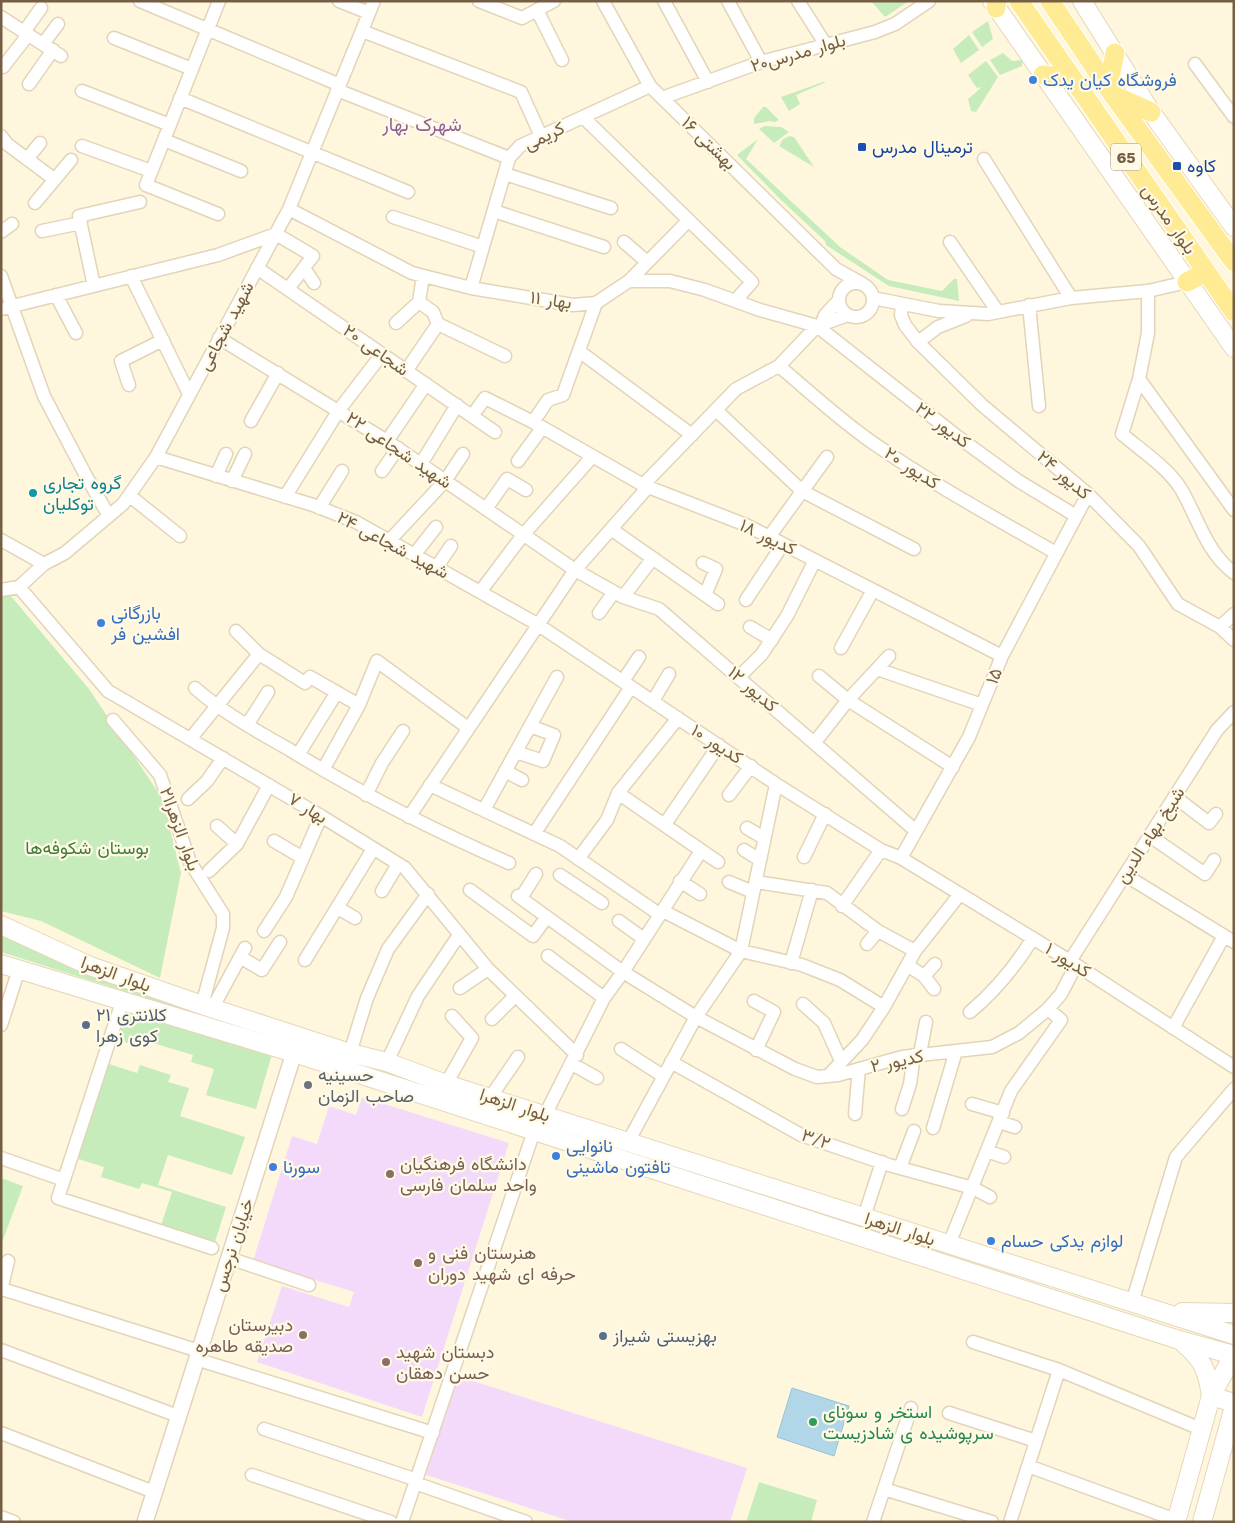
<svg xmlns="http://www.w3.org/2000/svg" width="1235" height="1523" font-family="'Work Sans',Vazirmatn,sans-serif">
<rect width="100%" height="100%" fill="#fef7dd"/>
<path fill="#f4dafa" d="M362 1097 509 1143 422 1417 257 1362 282 1286 349 1307 354 1292 253 1261 292 1136 317 1144 329 1106 356 1115Z
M457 1376 747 1468 730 1522H573L426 1475Z"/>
<path fill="#c6ecbb" d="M871 1H909L885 17Z
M988 21 993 39 982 47 972 32Z
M969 35 979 50 961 63 953 49Z
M1003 53 1012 61 1022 60V66L1000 75 990 60Z
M986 61 998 77 976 112 971 111 968 99 982 87 977 88 968 75Z
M823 82H826L796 95 800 104 789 111 781 97Z
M763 107H766L779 120 775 122 770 121 754 124V118Z
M765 126 781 127 789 132 774 143 759 129Z
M790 136 794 137 814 167 779 146 783 139Z
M758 139 746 159 840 247 888 280 942 291 954 279H957L959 301 889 286 826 245 825 241 779 198 737 155Z
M10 595 89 689 162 798 181 873 160 978 41 921 1 911V596Z
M1 935 12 936 67 966 475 1099 474 1102 1 952Z
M124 1007 273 1051 256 1109 206 1095 214 1069 191 1062 193 1055 133 1037 131 1044 114 1039Z
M106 1063 137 1073 140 1065 171 1075 168 1082 189 1088 180 1116 245 1137 232 1175 168 1155 158 1185 226 1207 214 1245 160 1228 172 1192 142 1183 139 1189 101 1177 104 1167 75 1158Z
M1 1178 23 1186 1 1245Z
M759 1482 817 1500 811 1522H746Z"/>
<path fill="#b1d6e8" stroke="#96c3da" d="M792 1388 849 1406 834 1456 777 1437Z"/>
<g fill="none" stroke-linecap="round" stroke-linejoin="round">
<defs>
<path id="minor" d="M140 1 340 85
M339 1 369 13
M479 1 522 18 554 1
M603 1 650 86 836 269 863 284
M664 1 708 82
M728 1 761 62
M798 1 826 45
M537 10 562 60
M1 17 61 56
M362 31 521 92 541 136
M24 32 41 8
M114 38 192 69
M43 44 58 24
M1195 64 1234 117
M3 67 28 35
M29 84 53 50
M337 90 509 158
M82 91 170 125
M180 98 408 192
M662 98 761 62 875 32 895 24 929 1
M583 117 752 282 735 301
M1 136 7 144 54 179
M164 140 241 171
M82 146 151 171
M27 159 40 143
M984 159 1071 298
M505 174 611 208
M35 203 71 160
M289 209 412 273 471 288 573 305 596 303 629 281H670L705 290 760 310 817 326 954 434 1017 480 1076 516
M494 211 604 247
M218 214 146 185 219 1
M393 217 483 247
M42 231 81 223
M1 232 12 224
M276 234 313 256 288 289
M624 242 647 262
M950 242 998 312
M257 268 495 432
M304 268 314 283
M1 276 44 396 86 476 109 516
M131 276 189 394
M629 281 689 220
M839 300a17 17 0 1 1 34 0a17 17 0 1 1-34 0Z
M94 286 79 216 140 202
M471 288 509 158 520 146 650 86
M1148 291V333L1139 379 1122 434C1142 451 1167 467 1181 489 1198 518 1206 552 1234 573
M56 295 76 333
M873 298 939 311 988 314 1071 298 1148 291 1187 282
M902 305 901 315 905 325 918 342 982 405 1088 494 1139 546 1178 604 1220 627 1234 640
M1029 305 1039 406
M1 309 218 255 276 234
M396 323 419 302
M822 323 825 315 838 301
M438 324 505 356
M219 338 387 441 575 570 623 597 659 609 916 831
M918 342 938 327 966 316
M579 351 692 435
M779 366C811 393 842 422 876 445 934 485 995 518 1056 553
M406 371 438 324 433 312 419 302 423 276
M1139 379 1234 510
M129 385 121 361 163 340
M716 410 802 491 914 549
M472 416 485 398 533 422 643 485 746 525 1002 656
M251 421 278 373
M533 422 548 400 563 395 596 303
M387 441 426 384
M156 457 313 505 356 522 537 624 776 784 881 850 901 858 1070 961 1234 1067
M518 461 542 428
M421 464 457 405
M382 471 398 448
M216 476 226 454
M232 481 245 454
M643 485 736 389 779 366 817 326 848 315
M130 496 180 536
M285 497 339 410 382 354
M319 508 342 471
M486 509 507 479 526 490
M611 529 718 604
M769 537 827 457
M1 540 44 564
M389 541 445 481 463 454
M414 555 436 527
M703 563 716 569 705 595
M436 568 451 546
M19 587 108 691 321 816 405 868 488 969 577 1055
M1 590 19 587 44 564 65 553 123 504 156 457 289 209 374 1
M480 592 523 535 592 457
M623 597 653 558
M746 600 783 544
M599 613 614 592
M750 627 772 640
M1220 627 1234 614
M841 648 873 590
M259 654 305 683 310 677 359 705
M877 669 982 705
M819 676 848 700 953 767
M739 677 762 654 787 616 815 560
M623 681 639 657
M195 688C223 713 257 731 290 750 360 793 433 830 509 863
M653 701 669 674
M113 720 160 775 190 862 223 914V928L202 1005
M247 725 268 692
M191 738 259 654 236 631
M815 742 848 700 889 656
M516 752 543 761 554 735 530 726
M298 755 337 692
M323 770 359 705 377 661 468 728
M505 771 522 780
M430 785 560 846 659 914
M618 793 718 862
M366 795 382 763 403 731
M729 795 751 766
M1175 797 1209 823 1216 814
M188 799 207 781 223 758
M484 810 557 677
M409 817 575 570 648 487
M665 824 719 745
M217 826 237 844
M747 828 764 838
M534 834 631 687
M1150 836 1205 874 1214 860
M274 841 303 858
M744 850 760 860
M804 857 825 814
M901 858 969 737 1002 656 1088 494
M578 859 607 820 618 793 678 718
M209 871 237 844 269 785
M560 875 602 903
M1125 875 1234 942
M680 881 700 894
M729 882 753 892
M756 882 827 893 878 931 915 951
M470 890 533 936 546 918
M382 891 398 864
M518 896 623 972 696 1017 795 1069 817 1077 838 1075 902 1057 992 1047 1019 1033 1048 1009 1061 994 1076 965
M521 898 536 874
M842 906 881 850
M338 908 355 918
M663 911 741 951 802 965 840 980 884 1007
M619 921 644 939
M264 931 286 897 321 816
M867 944 878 931
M548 956 604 998
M240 957 262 970 280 942
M305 960 373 849
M1070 961 1217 730 1234 712
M791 963 812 890
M907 965 924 976 934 989
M924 976 935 964
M460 988 488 969
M754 1001 774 1012 756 1050
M122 1002 58 1198 212 1248
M803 1004 824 1023 841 1061
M212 1009 245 948
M970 1012C996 990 1015 967 1033 938
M492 1019 514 997
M1 1025 19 969
M1173 1028 1224 936
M621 1049 663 1076
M350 1053 367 998 388 949 428 894
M920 1054 926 1022
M387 1062 418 996 459 935
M671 1062 801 1135 889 1165 973 1188 990 1197
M572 1064 597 1078
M828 1076 862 1040 884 1007 915 951 960 894
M446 1084 472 1038 452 1016
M490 1098 518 1057
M972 1104 1003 1113
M902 1109 910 1084 914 1055
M855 1114 859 1069
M545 1115 604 998 623 972 701 851
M999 1122 1015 1127
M933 1128 956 1051
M628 1142 696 1017 741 951 776 784
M987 1151 1004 1157
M1 1158 64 1180
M900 1168 914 1131
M864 1217 882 1162
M949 1244 1011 1091 1061 1020 1048 1009
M229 1258 309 1285
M2 1289 199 1351
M1 1290 8 1261
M1132 1303 1176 1157 1234 1089
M973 1342 1059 1370 1201 1429
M1 1350 178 1416
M196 1359 433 1433
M949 1413 1036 1441
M264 1429 417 1480
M1 1433 154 1492
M1028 1466 1176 1520
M252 1475 391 1522
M415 1483 526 1522
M884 1489 992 1522
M1 1517 14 1522
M402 1522 534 1131
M873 1522 911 1408
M1010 1522 1059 1370"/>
<path id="tertiary" d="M145 1522 294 1053"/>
<path id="secondary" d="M992 1 1234 348
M1082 1 1151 112 1234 227
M1 925 90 966 202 1005 350 1053 387 1062 446 1084 1234 1335
M1 964 294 1053 1179 1340 1234 1355
M1182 1312 1234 1313
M1182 1342C1203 1360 1207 1369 1211 1396L1234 1403
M1176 1522 1211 1396 1234 1354
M1202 1522 1234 1407"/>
<path id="primary" d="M1019 1 1234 312
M1050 1 1113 95 1234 262
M996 8 997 1
M1043 75 1071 78
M1108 88 1115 53
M1113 95 1151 112
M1187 282 1206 272"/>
</defs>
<use href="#minor" stroke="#e2d4b9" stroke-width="15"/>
<use href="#tertiary" stroke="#e2d4b9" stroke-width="18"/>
<use href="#secondary" stroke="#e7d6b6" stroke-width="20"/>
<use href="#primary" stroke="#fff" stroke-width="21"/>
<use href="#minor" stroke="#fff" stroke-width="12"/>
<use href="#tertiary" stroke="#fff" stroke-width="15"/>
<use href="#secondary" stroke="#fff" stroke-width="18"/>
<use href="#primary" stroke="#ffeb93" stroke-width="19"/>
</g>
<g fill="#3f7fe0" stroke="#fffae5" stroke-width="2">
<circle cx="1033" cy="80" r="5"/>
<circle cx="101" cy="623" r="5"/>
<circle cx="556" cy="1156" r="5"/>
<circle cx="273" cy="1167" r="5"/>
<circle cx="991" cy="1241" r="5"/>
</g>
<g fill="#1a4fb4" stroke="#fffae5" stroke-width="2">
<rect x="857" y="142" width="10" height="10" rx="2.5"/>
<rect x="1172" y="161" width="10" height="10" rx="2.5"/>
</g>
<circle fill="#0f9aa8" stroke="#fffae5" stroke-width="2" cx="33" cy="493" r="5"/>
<g fill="#5c6f8a" stroke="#fffae5" stroke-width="2">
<circle cx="86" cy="1025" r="5"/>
<circle cx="603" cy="1336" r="5"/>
</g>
<circle fill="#6b7280" stroke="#fffae5" stroke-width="2" cx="308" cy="1085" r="5"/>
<g fill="#8d6e63" stroke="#fffae5" stroke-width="2">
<circle cx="390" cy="1174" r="5"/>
<circle cx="418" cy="1263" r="5"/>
<circle cx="303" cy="1335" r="5"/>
<circle cx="386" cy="1362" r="5"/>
</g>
<circle fill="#2e9e5b" stroke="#fffae5" stroke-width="2" cx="813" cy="1422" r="5"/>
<g text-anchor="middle" stroke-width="4.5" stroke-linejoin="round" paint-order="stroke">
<rect fill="#fffae5" stroke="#9e8d74" stroke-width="1" x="1111" y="143.5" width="30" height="27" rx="4"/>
<g font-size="16" font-weight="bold" fill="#755e44">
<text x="1126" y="163">65</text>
</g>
<g font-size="18" fill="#755e44" stroke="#fffae5">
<text transform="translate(798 53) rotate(-16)" y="6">بلوار مدرس۲۰</text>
<text transform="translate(544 136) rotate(-26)" y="6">کریمی</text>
<text transform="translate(709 143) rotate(44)" y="6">۱۶ بهشتی</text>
<text transform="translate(1169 219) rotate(55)" y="6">بلوار مدرس</text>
<text transform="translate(551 300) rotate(8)" y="6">بهار ۱۱</text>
<text transform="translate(226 326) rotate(-62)" y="6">شهید شجاعی</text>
<text transform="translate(376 350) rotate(35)" y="6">شجاعی ۲۰</text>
<text transform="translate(943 425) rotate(37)" y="6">کدیور ۲۲</text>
<text transform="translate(399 450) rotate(34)" y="6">شهید شجاعی ۲۲</text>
<text transform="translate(912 468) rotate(33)" y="6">کدیور ۲۰</text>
<text transform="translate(1064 475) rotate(41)" y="6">کدیور ۲۴</text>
<text transform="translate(768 537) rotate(26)" y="6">کدیور ۱۸</text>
<text transform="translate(393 545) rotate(28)" y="6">شهید شجاعی ۲۴</text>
<text transform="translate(994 676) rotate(-68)" y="6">۱۵</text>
<text transform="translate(753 689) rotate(41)" y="6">کدیور ۱۲</text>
<text transform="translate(717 744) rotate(33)" y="6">کدیور ۱۰</text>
<text transform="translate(308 808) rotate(31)" y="6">بهار ۷</text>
<text transform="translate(180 829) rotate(70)" y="6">بلوار الزهرا۲۱</text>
<text transform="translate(1150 835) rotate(-57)" y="6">شیخ بهاء الدین</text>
<text transform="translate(1068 960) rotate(32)" y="6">کدیور ۱</text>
<text transform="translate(116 974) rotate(20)" y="6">بلوار الزهرا</text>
<text transform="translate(897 1061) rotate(-12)" y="6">۲ کدیور</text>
<text transform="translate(515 1105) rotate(18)" y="6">بلوار الزهرا</text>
<text transform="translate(816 1139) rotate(20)" y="6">۳/۲</text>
<text transform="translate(900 1229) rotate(18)" y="6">بلوار الزهرا</text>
<text transform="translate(233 1245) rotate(-72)" y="6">خیابان نرجس</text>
</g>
<g font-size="18" fill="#366cbe" stroke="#fffae5" text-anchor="start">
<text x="1043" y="86">فروشگاه کیان یدک</text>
<text x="111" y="619">بازرگانی<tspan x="111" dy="21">افشین فر</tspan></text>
<text x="566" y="1152">نانوایی<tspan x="566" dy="21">تافتون ماشینی</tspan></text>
<text x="283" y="1173">سورنا</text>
<text x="1001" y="1247">لوازم یدکی حسام</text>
</g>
<g font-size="18" fill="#164399" stroke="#fffae5" text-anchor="start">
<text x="872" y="153">ترمینال مدرس</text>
<text x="1187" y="172">کاوه</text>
</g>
<g font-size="18" fill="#0d838f" stroke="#fffae5" text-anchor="start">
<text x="43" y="489">گروه تجاری<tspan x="43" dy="21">توکلیان</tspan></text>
</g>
<g font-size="18" fill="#427c3b" stroke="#fffae5">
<text x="87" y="854">بوستان شکوفه‌ها</text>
</g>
<g font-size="18" fill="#4e5e75" stroke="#fffae5" text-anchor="start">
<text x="96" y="1021">کلانتری ۲۱<tspan x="96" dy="21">کوی زهرا</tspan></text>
<text x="613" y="1342">بهزیستی شیراز</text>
</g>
<g font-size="18" fill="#5b616d" stroke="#fffae5" text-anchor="start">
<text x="318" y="1081">حسینیه<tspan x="318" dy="21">صاحب الزمان</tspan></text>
</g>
<g font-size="18" fill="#785e54" stroke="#fffae5" text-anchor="start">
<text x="400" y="1170">دانشگاه فرهنگیان<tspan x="400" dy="21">واحد سلمان فارسی</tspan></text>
<text x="428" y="1259">هنرستان فنی و<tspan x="428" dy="21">حرفه ای شهید دوران</tspan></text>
<text x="293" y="1331" text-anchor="end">دبیرستان<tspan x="293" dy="21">صدیقه طاهره</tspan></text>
<text x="396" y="1358">دبستان شهید<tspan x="396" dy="21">حسن دهقان</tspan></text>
</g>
<g font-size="18" fill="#27864d" stroke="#fffae5" text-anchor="start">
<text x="823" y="1418">استخر و سونای<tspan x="823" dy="21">سرپوشیده ی شادزیست</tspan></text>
</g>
<g font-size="19" fill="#905f99" stroke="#fffae5">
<text x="422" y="131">شهرک بهار</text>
</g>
</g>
<rect width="1235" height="1523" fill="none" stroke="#755e44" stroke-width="5"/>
</svg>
